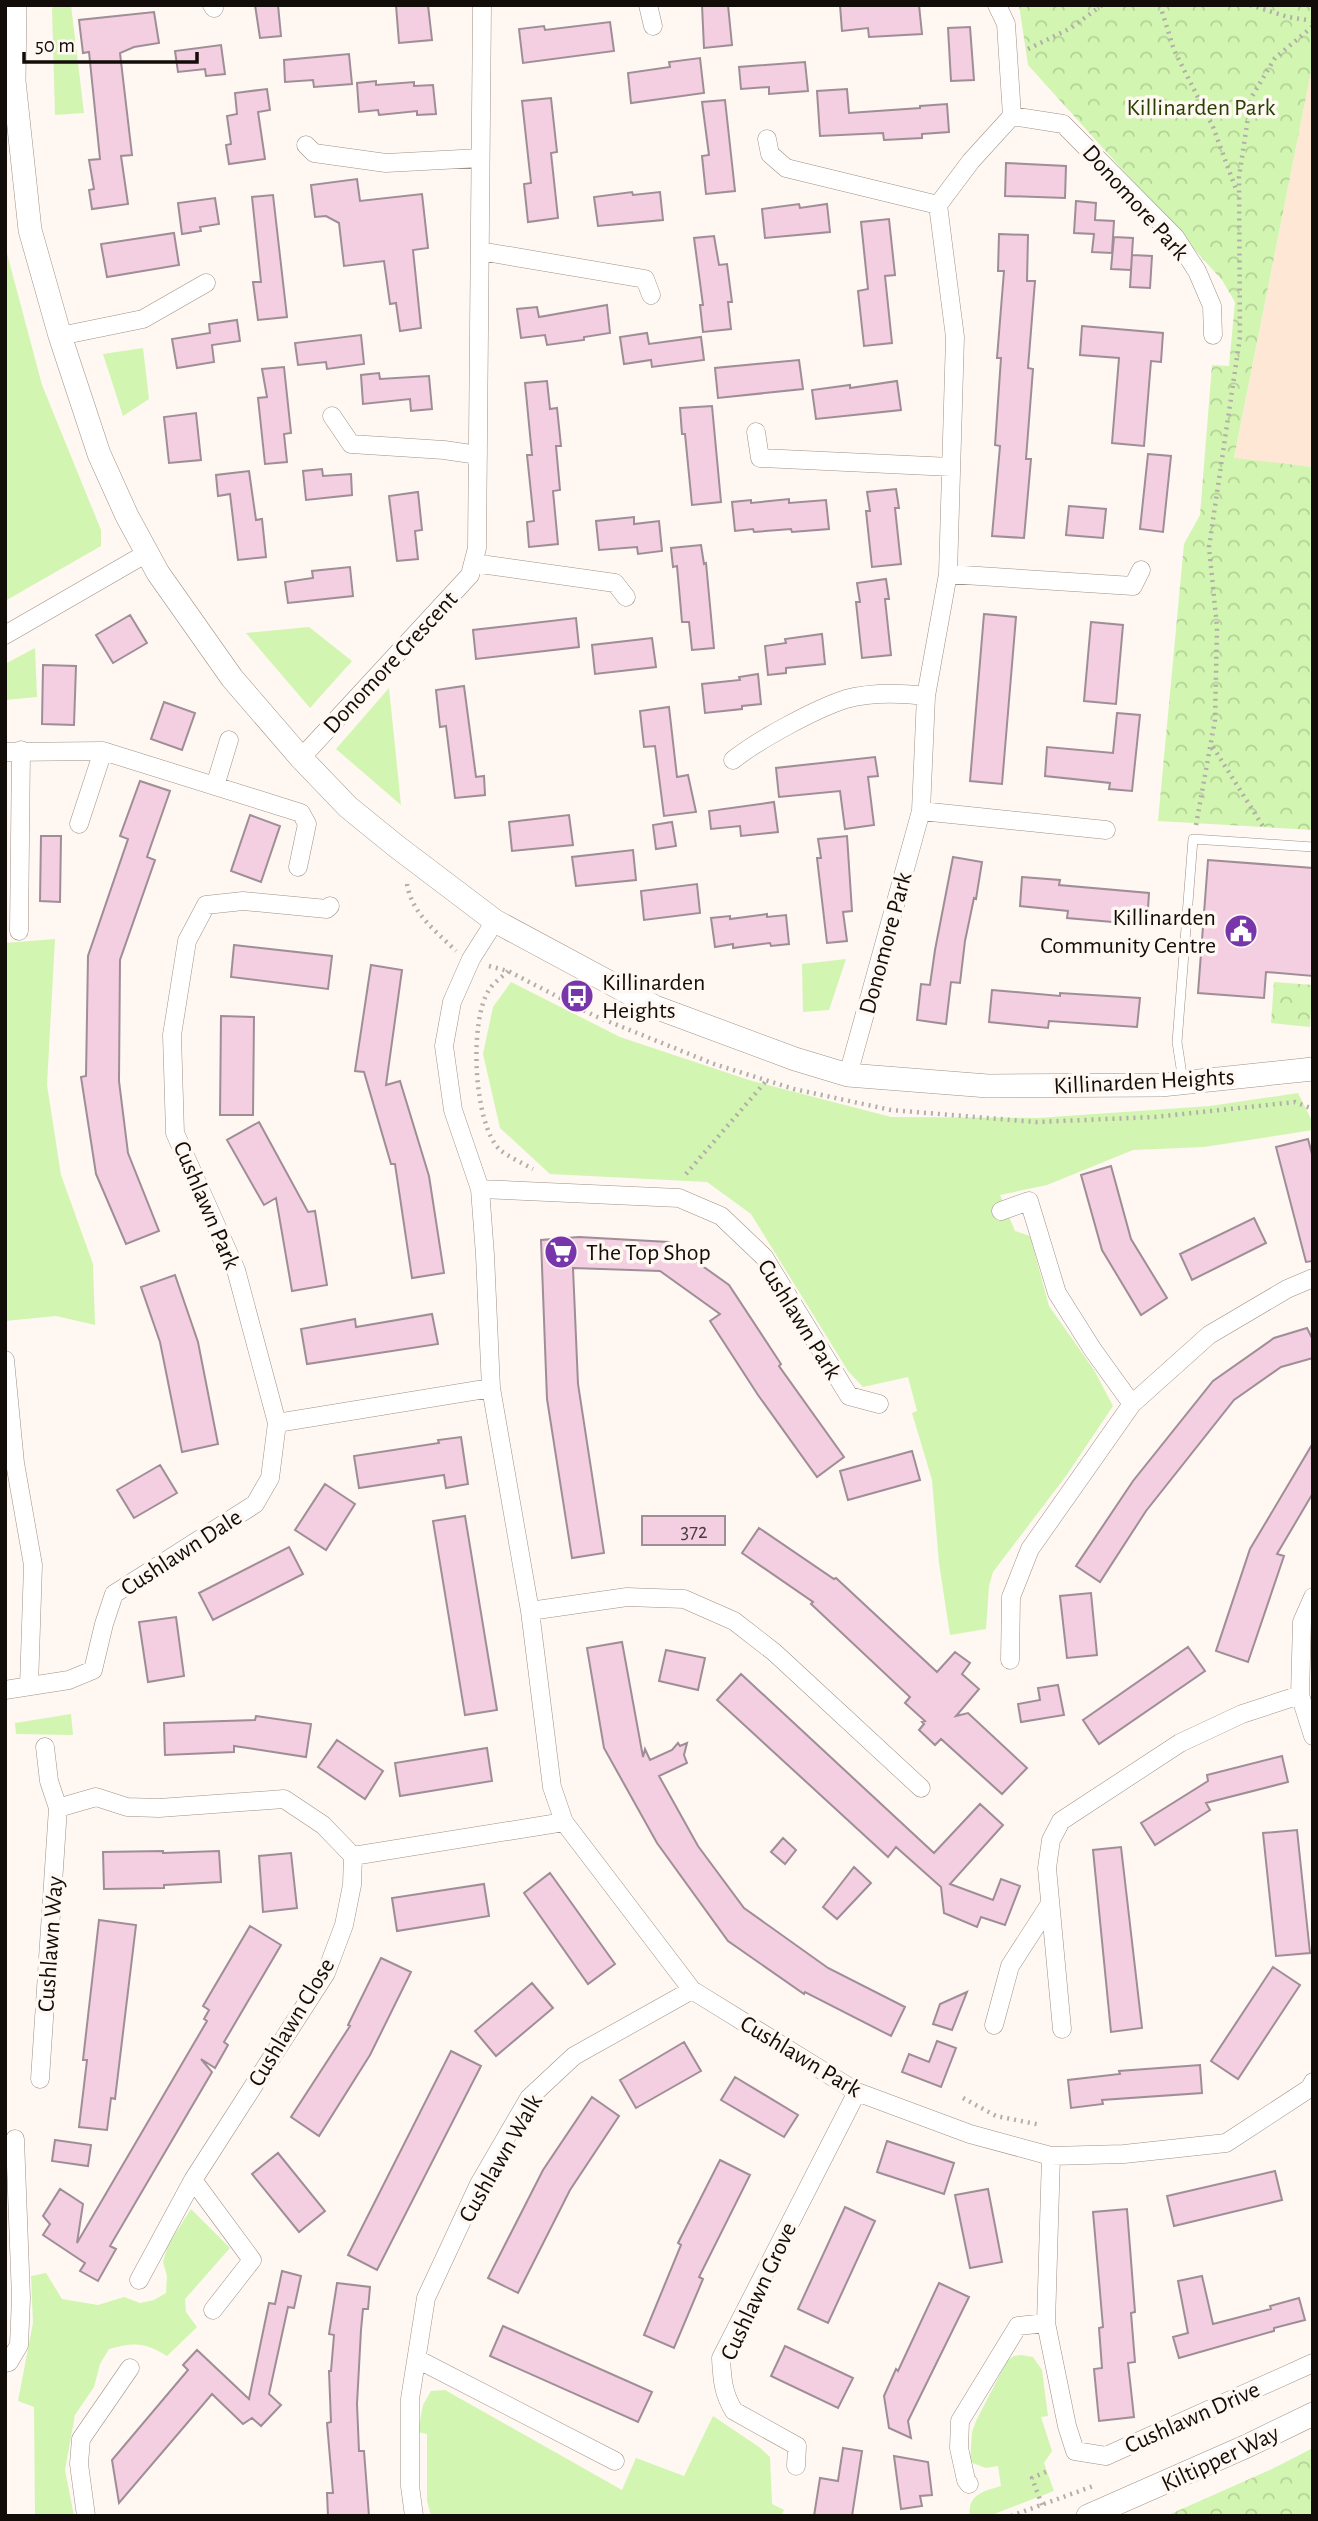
<svg xmlns="http://www.w3.org/2000/svg" width="1318" height="2521" font-family="'Alegreya Sans',sans-serif">
<defs>
<pattern id="park-crowns" width="20" height="18" patternUnits="userSpaceOnUse" patternTransform="scale(1.75)"><rect width="20" height="18" fill="#d2f6b1"/><path d="M2 6a3 3 0 1 1 6 0M12 15a3 3 0 1 1 6 0" fill="none" stroke="#b3d297"/></pattern>
</defs>
<rect width="100%" height="100%" fill="#fef7f2"/>
<path fill="#fee7d5" d="M1311 72H1313V467L1234 459Z"/>
<path fill="#d2f6b1" d="M55 5H71L84 113 55 115 52 8Z
M5 246 42 385 101 530V546L5 601Z
M143 348 149 399 123 416 103 354Z
M309 627 352 661 310 708 246 633Z
M35 648 37 697 5 700V664Z
M389 688 401 805 336 749Z
M55 939 47 1085 61 1175 93 1264 95 1325 56 1316 5 1321V943Z
M846 959 829 1010 803 1012 802 964Z
M511 982 620 1037 749 1080 891 1117 1038 1118 1210 1106 1298 1093 1313 1123V1130L1204 1147 1133 1150 1047 1185 1000 1195 1015 1231 1030 1236 1049 1306 1094 1370 1113 1406 1066 1476 993 1572 989 1586 986 1629 950 1635 939 1563 932 1480 912 1413 917 1411 908 1377 863 1387 848 1371 751 1214 707 1182 550 1174 500 1128 483 1054 493 1007Z
M71 1714 73 1735 16 1734 15 1723Z
M191 2209 230 2248 185 2299 186 2312 197 2327 167 2356C145 2342 134 2342 109 2349L100 2364 94 2387 75 2415 65 2470 74 2516H35L34 2407 18 2401 33 2323 31 2276 46 2273 62 2299 98 2305 124 2297 140 2303 154 2300 166 2293 167 2276 163 2262 168 2245Z
M1021 2355 1033 2357 1042 2370 1048 2416 1041 2417 1052 2451 1044 2463 1054 2491 989 2516H970C967 2494 985 2491 1001 2486L998 2466 986 2468 970 2462 972 2432 976 2421 1007 2361 1014 2356Z
M445 2390 622 2490 636 2458 684 2476 713 2416 759 2447 770 2457 772 2504 784 2510 781 2516H431L427 2501V2434L418 2432 423 2405 431 2391Z"/>
<path fill="url(#park-crowns)" d="M1019 5H1313V72H1311L1234 458 1313 467V830L1158 821 1184 544 1200 515 1212 365 1229 366 1235 302 1222 280 1028 65Z
M1274 982 1313 985 1310 1027 1271 1023Z
M1313 2448V2516H1166L1274 2468Z"/>
<path fill="#f4cee1" stroke="#9f8e96" stroke-width="2" d="M255 5H278L281 36 260 38Z
M396 5H428L432 40 399 43Z
M702 5H728L732 45 704 48Z
M840 5H919L922 34 869 37 868 28 842 31Z
M154 12 159 43 134 47 120 53 132 155 121 156 128 204 92 209 89 190 94 189 89 160 100 159 89 52 83 53 79 20Z
M610 22 614 51 523 63 519 29 544 26 545 30Z
M970 27 974 80 951 81 948 28Z
M221 45 225 74 206 76 205 69 178 72 175 51Z
M349 54 352 84 314 87 313 80 285 82 284 60Z
M700 58 704 93 631 103 628 73 670 67 669 62Z
M805 62 808 91 769 94V87L741 89 739 67Z
M376 81V85L414 82V86L433 85 436 114 417 115V111L379 115 378 110 359 112 357 83Z
M267 89 270 110 258 112 265 159 229 164 226 145 231 144 227 116 237 114 235 93Z
M847 89 849 113 920 108V106L947 104 949 132 922 134V138L884 140 883 133 820 136 817 91Z
M551 98 557 152 551 153 558 218 528 222 524 184 531 183 522 101Z
M725 100 735 191 706 194 702 156 709 155 702 102Z
M1006 163 1066 166 1065 198 1005 196Z
M357 179 360 201 422 194 428 248 413 250 421 328 400 331 396 303 390 304 384 261 344 266 339 223 326 216 315 217 311 185Z
M632 192 633 195 660 192 663 220 598 226 594 197Z
M273 195 287 317 258 320 253 282H261L252 197Z
M215 198 219 224 200 227 201 231 182 234 178 203Z
M1076 201 1096 203 1095 220 1114 221 1112 253 1092 252 1094 234 1074 233Z
M799 204 800 208 827 204 830 232 765 238 762 209Z
M889 219 895 275 885 276 892 343 864 346 858 291 868 289 861 222Z
M174 233 179 265 107 277 101 244Z
M999 234 1028 235 1027 281H1035L1028 368 1033 369 1026 459H1031L1024 538 992 536 1000 446 995 445 1001 358H997L1004 271H998Z
M714 236 719 265 727 264 732 302H728L731 329 703 332 700 305H703L694 238Z
M1114 237 1133 238 1131 270 1111 269Z
M1132 255 1152 256 1150 288 1130 287Z
M607 305 610 333 584 337V340L547 345 545 335 521 338 517 309 537 307 539 317Z
M237 320 240 341 212 345 214 362 177 368 172 339 210 333 209 324Z
M1082 326 1163 333 1161 362 1151 361 1144 446 1112 443 1119 358 1080 355Z
M647 333 649 344 701 337 704 360 652 367 651 360 624 364 620 337Z
M361 335 364 364 327 369 326 362 298 365 295 343Z
M799 360 803 389 718 398 715 368Z
M284 367 291 433 284 434 287 462 265 464 258 398 267 397 262 369Z
M379 373 380 379 429 376 432 409 411 411 410 399 363 404 361 375Z
M547 381 550 409 557 408 561 446H556L560 490 553 491 558 544 529 547 527 522 534 521 527 455H532L525 383Z
M897 381 901 410 816 419 812 390 850 385V388Z
M712 406 721 502 692 505 685 434H682L680 408Z
M196 413 201 460 169 463 164 417Z
M1148 454 1171 456 1163 532 1140 529Z
M322 469 323 476 351 474 352 495 306 500 303 471Z
M249 471 256 520 262 519 266 557 238 560 230 494 218 496 216 475Z
M896 489 899 508H895L901 564 872 567 866 511H870L867 492Z
M418 492 422 530 415 531 418 559 397 561 389 496Z
M789 499V503L826 500 829 529 792 532 791 529 754 532 753 529 735 531 732 502 751 500V503Z
M1069 506 1106 509 1103 538 1066 535Z
M634 517V524L659 521 662 551 638 554 637 547 599 550 596 521Z
M701 545 704 564 706 563 714 648 692 650 689 622H682L677 566 673 567 671 548Z
M350 567 353 596 288 603 285 582 313 578 312 571Z
M886 579 889 599H885L891 655 862 658 856 602H860L857 583Z
M984 614 1016 617 1002 784 970 781Z
M130 615 147 643 113 663 96 635Z
M576 618 579 647 476 659 473 630Z
M1091 622 1123 625 1116 704 1084 701Z
M822 634 825 664 786 668V673L768 675 765 646 786 643 785 639Z
M652 638 656 667 595 674 592 645Z
M43 665 76 666 74 725 42 724Z
M758 674 761 704 742 706V709L705 713 702 684 740 680 739 677Z
M464 686 476 777 484 776 485 795 455 798 446 726 440 727 436 690Z
M164 702 195 713 182 750 151 739Z
M669 707 677 777 688 775 696 812 664 816 655 746 644 747 640 711Z
M1117 713 1140 715 1132 791 1109 789 1110 783 1045 776 1047 747 1113 753Z
M875 757 878 776 868 777 874 825 845 829 840 791 779 797 776 768Z
M140 781 170 791 147 857 155 860 120 960 119 1081 128 1153 159 1231 126 1244 96 1174 81 1077 86 1076 88 956 128 839 120 836Z
M774 802 778 832 741 836 740 826 711 829 709 811Z
M250 815 280 826 261 882 231 871Z
M569 815 573 845 512 851 509 822Z
M672 822 676 846 656 849 653 825Z
M41 836H61L60 902 40 901Z
M847 836 852 911 843 912 847 941 827 943 817 858H821L818 839Z
M633 850 636 880 576 886 572 857Z
M953 857 982 862 976 899 974 898 965 941 960 983 951 982 946 1024 917 1020 921 984 930 985 935 950Z
M1208 860 1313 868V976L1266 972 1264 998 1198 993Z
M1022 877 1060 880 1059 885 1149 893 1147 925 1067 918 1068 911 1020 906Z
M697 884 700 913 644 920 641 891Z
M767 914V917L786 915 789 944 771 946 770 943 733 948V944L715 947 711 918 730 916V919Z
M234 945 332 956 328 989 231 977Z
M371 965 402 970 386 1085 400 1081 429 1176 444 1273 412 1278 395 1164H391L364 1072 355 1071Z
M992 990 1060 996V993L1140 998 1137 1027 1049 1021 1048 1028 989 1022Z
M221 1016 254 1017 253 1115H220Z
M259 1122 308 1212 315 1211 327 1285 292 1291 276 1198 264 1205 227 1140Z
M1308 1139 1313 1158V1261L1306 1262 1276 1147Z
M1111 1166 1131 1239 1167 1298 1141 1315 1102 1250 1081 1175Z
M1254 1218 1266 1243 1192 1280 1180 1254Z
M579 1237 669 1242 729 1285 781 1364 779 1366 844 1457 817 1477 758 1395 710 1321 720 1314 660 1271 573 1268 578 1384 604 1553 572 1558 547 1399 541 1240Z
M175 1275 198 1342 218 1444 182 1452 160 1342 141 1287Z
M432 1314 438 1344 307 1364 301 1329 355 1319 356 1327Z
M1307 1328 1313 1340V1358L1281 1367 1234 1400 1146 1511 1100 1582 1076 1566 1133 1481 1213 1381 1274 1338Z
M461 1437 468 1484 446 1488 444 1475 359 1488 354 1456 439 1443 438 1440Z
M1313 1443V1493L1277 1554 1284 1556 1248 1662 1216 1651 1250 1549Z
M912 1451 920 1480 848 1500 840 1471Z
M160 1465 177 1493 134 1518 117 1490Z
M325 1484 355 1504 326 1550 295 1530Z
M465 1516 497 1710 465 1715 433 1521Z
M642 1516H725V1545H642Z
M759 1528 834 1579 836 1578 937 1672 955 1652 970 1663 962 1674 979 1689 956 1716 968 1713 1027 1768 1002 1794 941 1739 935 1745 919 1730 924 1724 922 1722 925 1721 905 1703 910 1697 811 1604 813 1602 742 1553Z
M289 1547 303 1574 213 1620 199 1593Z
M1091 1593 1097 1655 1067 1658 1060 1596Z
M176 1617 184 1676 148 1682 139 1622Z
M622 1642 643 1757 645 1749 650 1760 672 1750 678 1743 680 1746 687 1743 684 1755 687 1763 659 1776 698 1846 744 1908 828 1968 905 2007 891 2036 805 1992 804 1994 728 1941 657 1843 604 1748 587 1648Z
M1188 1647 1205 1671 1099 1744 1083 1720Z
M666 1650 705 1658 698 1690 659 1681Z
M741 1674 934 1853 980 1804 1003 1825 950 1884 993 1900 1001 1879 1020 1886 1005 1925 981 1917 977 1927 944 1913 941 1887 896 1847 888 1857 717 1700Z
M1058 1685 1064 1715 1021 1722 1018 1704 1040 1700 1038 1688Z
M256 1716 311 1724 306 1757 234 1746V1752L165 1755 164 1723 255 1720Z
M337 1740 383 1771 365 1799 318 1767Z
M487 1748 492 1781 400 1796 395 1763Z
M1282 1756 1288 1782 1206 1803 1210 1810 1155 1845 1141 1823 1208 1781 1207 1775Z
M1297 1830 1310 1953 1276 1956 1263 1833Z
M783 1838 796 1850 785 1864 771 1852Z
M1121 1847 1142 2028 1111 2032 1093 1850Z
M163 1851V1853L219 1851 221 1882 164 1885V1888L104 1889 103 1852Z
M291 1853 297 1908 263 1912 259 1856Z
M854 1867 871 1883 837 1919 823 1907Z
M550 1873 615 1964 588 1984 524 1893Z
M484 1884 489 1916 397 1931 392 1898Z
M99 1920 136 1925 115 2099 111 2098 107 2130 79 2127 87 2060H83Z
M250 1926 281 1945 224 2042 228 2045 215 2068 201 2059 212 2072 110 2246 116 2249 98 2281 80 2271 85 2263 43 2235 50 2224 43 2216 60 2189 83 2204 77 2243 207 2021 204 2019 209 2010 203 2006Z
M381 1958 411 1972 370 2055 319 2136 291 2117 350 2026 348 2025Z
M1273 1967 1300 1985 1238 2079 1211 2061Z
M532 1983 553 2008 496 2056 475 2031Z
M967 1992 952 2030 933 2024 940 2004Z
M937 2041 956 2048 941 2087 902 2072 909 2054 929 2062Z
M684 2042 701 2071 636 2108 620 2080Z
M451 2051 481 2066 377 2270 348 2255Z
M1200 2065 1202 2093 1102 2100 1103 2104 1071 2108 1068 2080 1120 2074 1119 2071Z
M735 2077 798 2115 784 2137 721 2100Z
M592 2097 619 2116 570 2190 518 2293 488 2278 543 2170Z
M55 2140 91 2145 88 2166 52 2161Z
M887 2141 954 2163 944 2194 877 2172Z
M278 2153 325 2211 299 2232 252 2174Z
M720 2160 750 2175 699 2277 703 2279 674 2348 644 2335 681 2245 678 2243Z
M1275 2171 1282 2200 1174 2226 1167 2196Z
M988 2189 1002 2262 970 2268 955 2195Z
M845 2207 875 2221 828 2323 798 2309Z
M1127 2209 1135 2312 1131 2313 1135 2362 1128 2363 1134 2417 1099 2421 1094 2369 1102 2368 1099 2328 1103 2327 1093 2212Z
M282 2271 301 2276 294 2308 288 2307 269 2394 281 2405 261 2426 252 2418 243 2424 212 2394 119 2503 112 2460 188 2370 183 2365 197 2350 249 2399 269 2303 275 2304Z
M1202 2276 1213 2324 1271 2309 1270 2306 1299 2298 1305 2320 1274 2328V2331L1179 2358 1173 2337 1188 2333 1178 2281Z
M337 2283 370 2287 368 2309H363L361 2330 357 2404 359 2451H364L369 2516H328L327 2493H333L327 2423 331 2422 329 2371H331L334 2335 329 2334Z
M939 2283 969 2297 908 2421 911 2438 889 2428 884 2396 896 2369 898 2371Z
M503 2326 652 2392 638 2422 490 2356Z
M785 2346 853 2378 838 2408 771 2376Z
M843 2448 862 2451 852 2516H814L820 2478 838 2481Z
M894 2456 928 2462 932 2495 920 2496 922 2506 901 2509Z"/>
<g fill="none" stroke-linecap="round" stroke-linejoin="round">
<defs>
<path id="service" d="M1183 1081 1177 1042 1193 839 1313 847"/>
<path id="minor" d="M212 5 214 8
M648 5 653 26
M1012 116 1063 124 1175 237 1197 271 1212 306 1213 335
M767 139 770 154 786 168 938 205
M306 145 314 153 386 163 480 158
M480 251 645 279 651 295
M60 336 143 319 206 283
M332 416 351 444 444 450 478 455
M756 432 760 458 951 467
M473 563 615 583 626 597
M948 574 1133 586 1141 570
M5 635 147 553
M5 752 103 751 301 813 307 824 298 867
M301 758 470 575 477 548 482 5
M733 760C758 740 815 709 846 699 872 692 900 693 926 696
M215 786 229 740
M921 811 1106 830
M79 824 103 751
M495 921 471 959 452 1002 444 1046 453 1110 480 1189 485 1255 491 1388 530 1611 552 1787 564 1822 692 1990 857 2092 970 2134 1051 2156 1124 2154 1226 2143 1310 2088 1313 2082
M19 931 21 750
M848 1075 921 811 926 696 948 574 955 337 938 205 971 161 1012 116 1006 24 997 5
M480 1189 679 1198 721 1216 764 1257 849 1396 879 1404
M1001 1211 1029 1201 1057 1293 1093 1350 1132 1404
M5 1360 15 1463 33 1565 29 1686
M277 1423 491 1388
M1313 1597 1302 1622 1300 1695 1313 1736
M530 1611 627 1597 684 1599 734 1621 774 1652 921 1788
M1010 1660 1011 1597 1030 1549 1132 1404 1209 1335 1287 1289 1313 1278
M5 1690 69 1680 93 1670 104 1624 114 1594 255 1504 270 1478 277 1423 236 1270 175 1133 172 1035 187 941 206 905 243 901 327 909 330 906
M58 1808 96 1797 127 1807 159 1808 284 1799 323 1825 353 1856 352 1885 344 1925 326 1973 193 2180 139 2280
M353 1856 564 1822
M994 2025 1010 1966 1050 1904
M1062 2029 1047 1868 1051 1840 1061 1821 1180 1743 1242 1714 1300 1695
M40 2079 58 1808 49 1781 45 1747
M1051 2156 1046 2323 1067 2426 1075 2451 1106 2456 1313 2363
M193 2180 252 2260 213 2310
M417 2359 615 2461
M5 2363 9 2362 19 2345 21 2298 15 2139
M796 2466 797 2446 734 2411C723 2394 722 2378 721 2358L857 2092
M969 2484 966 2480 959 2448 960 2421 1018 2326 1046 2323
M86 2516 79 2464 81 2439 130 2368
M414 2516 410 2486V2399L426 2298 479 2184 529 2098 574 2056 692 1990"/>
<path id="tertiary" d="M15 5 14 81 30 230 60 336 99 454 127 516 158 573 232 678 301 758 348 807 396 846 495 921 655 1007 795 1059 848 1075 988 1086 1161 1085 1313 1069
M1088 2516 1247 2446 1313 2414"/>
</defs>
<use href="#service" stroke="#a09186" stroke-width="10"/>
<use href="#minor" stroke="#a09186" stroke-width="19"/>
<use href="#tertiary" stroke="#a09186" stroke-width="24"/>
<path stroke="#b4ada9" stroke-width="4.5" stroke-dasharray="2 5" stroke-linecap="butt" d="M1160 5 1174 50 1213 127 1237 192
M1250 5 1288 17 1313 21
M1028 49 1071 28 1102 5
M1213 747 1264 828
M1196 825 1215 720 1217 627 1209 547 1240 337 1239 177 1251 98 1275 58 1313 26
M407 884C412 914 436 931 456 951
M489 966 508 971 595 1016 714 1064 794 1089 891 1110 1036 1122 1155 1117 1295 1102 1313 1109
M508 971C502 977 493 983 489 990 469 1020 473 1124 500 1150 509 1157 522 1163 533 1169
M686 1174 767 1080
M963 2098 996 2116 1041 2125
M1042 2505 1032 2478 1050 2470
M1011 2516 1096 2485"/>
<use href="#service" stroke="#fff" stroke-width="9"/>
<use href="#minor" stroke="#fff" stroke-width="18"/>
<use href="#tertiary" stroke="#fff" stroke-width="23"/>
</g>
<defs>
<symbol id="civic-disc" viewBox="-11 -11 22 22"><circle r="9.5" fill="#7836ab" stroke="#fef7f2"/><path d="M-.6-6.5H3V-4.5H.6V-3L4-1V1h2V6H-6V1h2V-1L-.6-3ZM-1.2 2.5V6h2.4V2.5Z" fill="#fff"/></symbol>
<symbol id="bus-disc" viewBox="-11 -11 22 22"><circle r="9.5" fill="#7836ab" stroke="#fef7f2"/><path d="M-5-6H5V4H4V6H2V4H-2V6H-4V4H-5ZM-3.5-4V0h7V-4ZM-3.5 1.2v1.5H-2V1.2ZM2 1.2v1.5H3.5V1.2Z" fill="#fff"/></symbol>
<symbol id="supermarket-disc" viewBox="-11 -11 22 22"><circle r="9.5" fill="#7836ab" stroke="#fef7f2"/><path d="M-6-5.5h2.5l.6 2H6L4.5 2H-2.5L-4.4-4H-6ZM-1.5 3.2a1.3 1.3 0 1 0 .1 0ZM3 3.2a1.3 1.3 0 1 0 .1 0Z" fill="#fff"/></symbol>
</defs>
<g fill-rule="evenodd">
<use href="#civic-disc" x="1222" y="912" width="38" height="38"/>
<use href="#bus-disc" x="558" y="977" width="38" height="38"/>
<use href="#supermarket-disc" x="542" y="1233" width="38" height="38"/>
</g>
<g text-anchor="middle" stroke-width="7" stroke-linejoin="round" paint-order="stroke">
<g font-size="21" fill="#4a3d3f">
<text x="694" y="1538">372</text>
</g>
<g font-size="24" fill="#274000" stroke="#fef7f2">
<text x="1201" y="115">Killinarden Park</text>
</g>
<g font-size="24" fill="#120d09" stroke="#fef7f2">
<text transform="translate(1136 202) rotate(48)" y="8">Donomore Park</text>
<text transform="translate(390 662) rotate(-47)" y="8">Donomore Crescent</text>
<text transform="translate(885 943) rotate(-75)" y="8">Donomore Park</text>
<text transform="translate(1144 1081) rotate(-3)" y="8">Killinarden Heights</text>
<text transform="translate(207 1205) rotate(67)" y="8">Cushlawn Park</text>
<text transform="translate(800 1319) rotate(58)" y="8">Cushlawn Park</text>
<text transform="translate(181 1552) rotate(-33)" y="8">Cushlawn Dale</text>
<text transform="translate(50 1944) rotate(-86)" y="8">Cushlawn Way</text>
<text transform="translate(291 2022) rotate(-59)" y="8">Cushlawn Close</text>
<text transform="translate(801 2056) rotate(31)" y="8">Cushlawn Park</text>
<text transform="translate(500 2158) rotate(-60)" y="8">Cushlawn Walk</text>
<text transform="translate(758 2291) rotate(-65)" y="8">Cushlawn Grove</text>
<text transform="translate(1192 2417) rotate(-24)" y="8">Cushlawn Drive</text>
<text transform="translate(1220 2458) rotate(-25)" y="8">Kiltipper Way</text>
</g>
<g font-size="24" fill="#120d09" stroke="#fef7f2" text-anchor="start">
<text x="1216" y="925" text-anchor="end">Killinarden<tspan x="1216" dy="28">Community Centre</tspan></text>
<text x="602" y="990">Killinarden<tspan x="602" dy="28">Heights</tspan></text>
<text x="586" y="1260">The Top Shop</text>
</g>
</g>
<rect width="1318" height="2521" fill="none" stroke="#120d09" stroke-width="14"/>
<path d="M24 52v10h173v-10" fill="none" stroke="#120d09" stroke-width="3.5"/>
<text x="35" y="52" font-size="21" fill="#120d09" stroke="#fef7f2" stroke-width="5" paint-order="stroke">50 m</text>
</svg>
